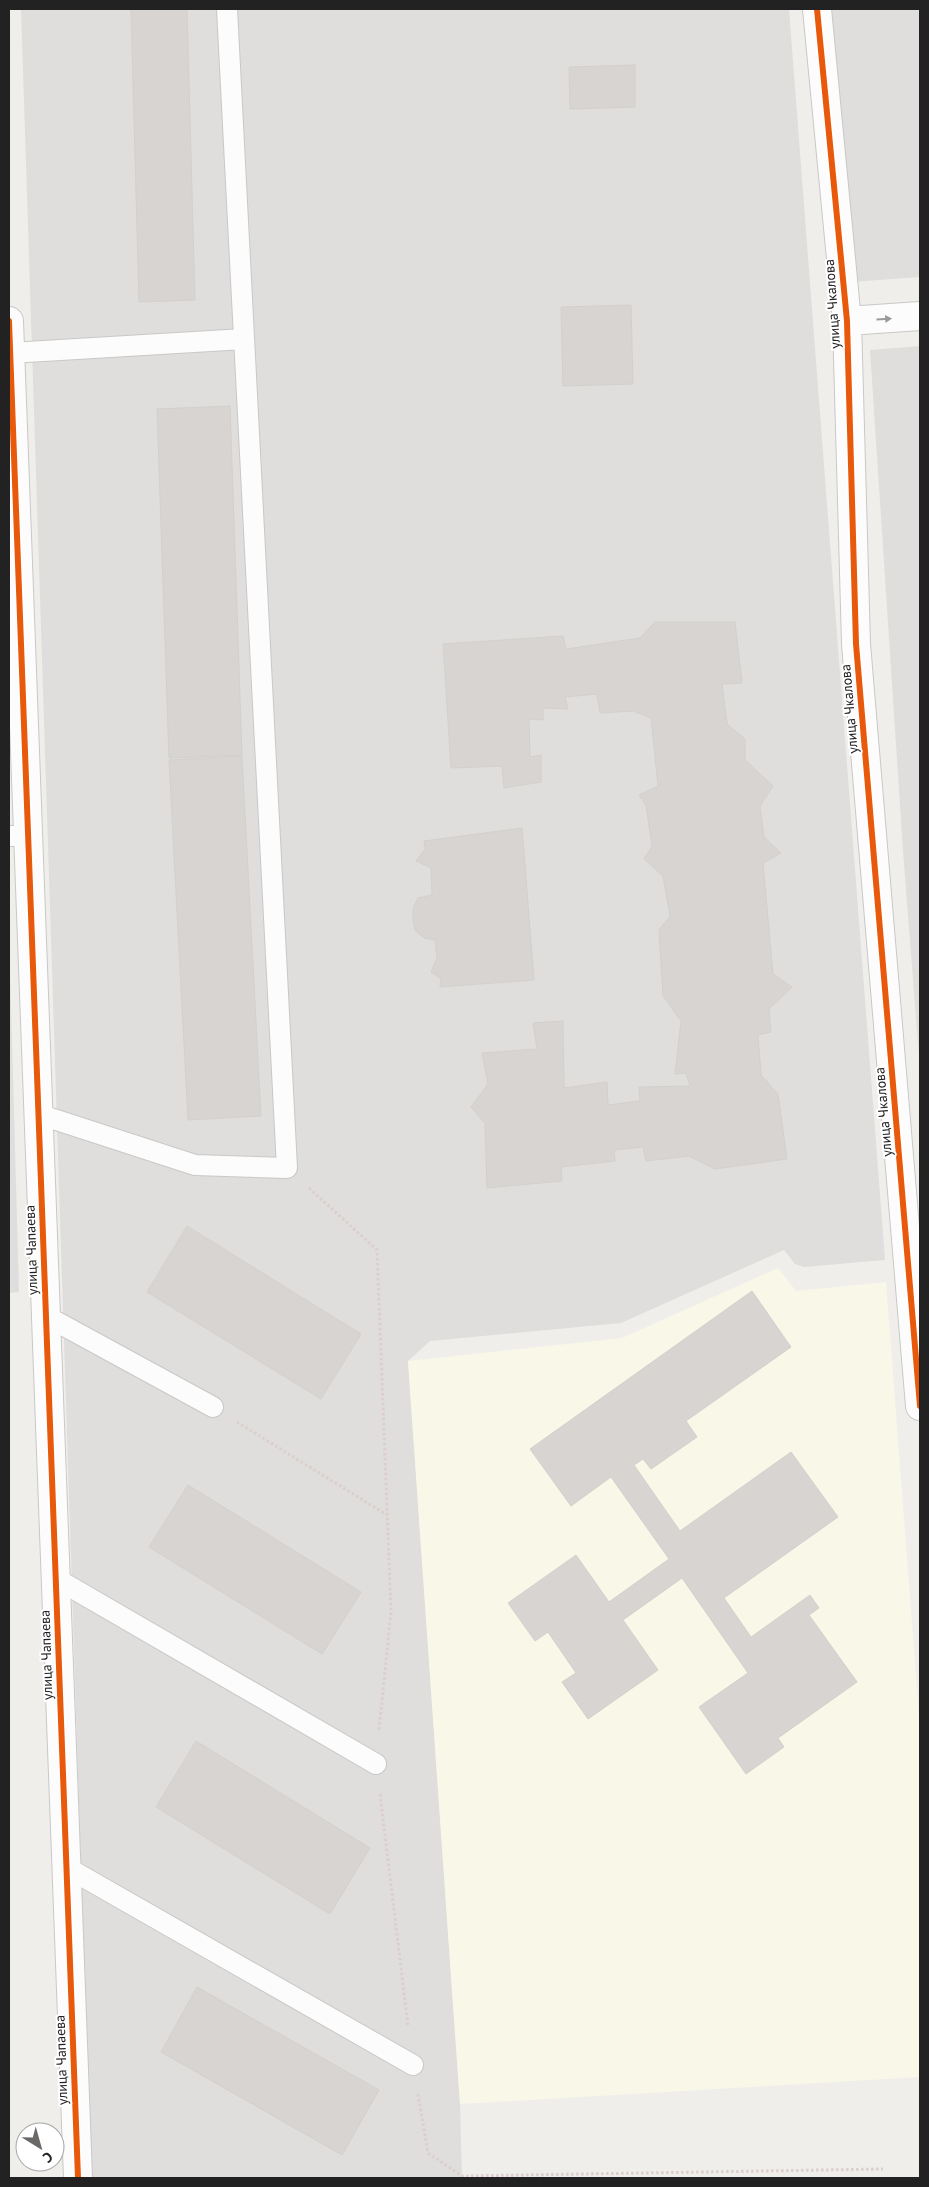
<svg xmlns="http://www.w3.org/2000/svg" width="929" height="2187" font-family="'PT Sans',sans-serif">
<rect width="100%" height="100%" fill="#f0eeeb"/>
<path fill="#dfdedc" d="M21 9H789L885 1260 804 1267 795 1264 784 1250 621 1323 430 1341 408 1361 460 2104 462 2178H91Z
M831 9H920V277L851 282Z
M920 346V1070L903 851 870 350Z
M9 931 19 1292 9 1293Z"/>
<path fill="#f8f7e8" d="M778 1268 796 1291 886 1282 920 1729V2077L460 2104 408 1361 622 1338Z"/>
<path fill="#d7d4d2" stroke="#d3d0cc" d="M131 9H187L195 300 139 302Z
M635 65V107L570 109 569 67Z
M631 305 633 384 563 386 561 307Z
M230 406 242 755 169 758 157 409Z
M655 622H735L742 683 722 684 727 724 745 739V760L773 786 760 806 764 837 781 853 763 863 773 974 792 987 769 1009 771 1032 758 1035 761 1075 778 1094 787 1159 715 1169 689 1156 646 1161 643 1147 614 1150 615 1161 561 1167 562 1181 487 1188 485 1123 471 1107 488 1084 482 1053 537 1049 533 1023 563 1021 564 1088 607 1082 608 1105 640 1101 639 1087 690 1086 686 1073 675 1074 681 1021 663 996 659 930 670 916 663 876 644 859 652 846 646 805 639 795 658 786 651 718 633 711 600 713 597 694 565 697 568 709 543 708V720L529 719 530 757 541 755V782L504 788 502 766 451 768 443 644 563 636 566 649 640 638Z
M242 756 261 1116 188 1120 169 760Z
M522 828 534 980 440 987 441 979 431 972 437 958 435 940 424 938 415 930 413 920V909L418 898 432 895 431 868 416 861 425 849 424 841Z
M187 1226 361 1334 321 1399 147 1292Z
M752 1291 791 1347 686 1421 697 1437 651 1469 643 1459 634 1465 680 1531 791 1452 838 1517 724 1598 751 1637 810 1595 819 1608 809 1615 857 1682 778 1738 784 1747 746 1774 699 1707 748 1673 682 1578 623 1620 658 1670 588 1719 562 1682 576 1673 548 1632 535 1641 508 1603 576 1555 609 1602 669 1559 611 1477 571 1506 530 1449Z
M188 1485 361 1592 322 1654 149 1547Z
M196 1741 370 1848 330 1914 156 1807Z
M197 1987 379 2090 342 2155 161 2052Z"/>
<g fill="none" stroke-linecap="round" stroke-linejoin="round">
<defs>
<path id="lane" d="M10 353 244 339
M9 836H28
M38 1114 195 1165 287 1168 227 9
M46 1316 213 1407
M55 1578 376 1764
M66 1867 413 2065"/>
<path id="street" d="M817 9 847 321 856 644 920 1406
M9 321 78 2178
M847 321 920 316"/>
</defs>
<use href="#lane" stroke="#c9c8c7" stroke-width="22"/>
<use href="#street" stroke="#c9c8c7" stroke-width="30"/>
<path stroke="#dccecd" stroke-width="3" stroke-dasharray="2.5 2.5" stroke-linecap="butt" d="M309 1188 377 1250 391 1612 379 1731
M237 1422 387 1515
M380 1794 408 2026
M418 2094 428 2153 462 2176 883 2169"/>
<use href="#lane" stroke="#fdfcfc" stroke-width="20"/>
<use href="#street" stroke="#fdfcfc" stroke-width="28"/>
<defs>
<path id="cycleway" d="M817 9 847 321 856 644 920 1406
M9 321 78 2178"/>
</defs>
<use href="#cycleway" stroke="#fff" stroke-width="9"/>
<use href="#cycleway" stroke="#e8590c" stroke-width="6"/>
</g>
<defs><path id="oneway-solid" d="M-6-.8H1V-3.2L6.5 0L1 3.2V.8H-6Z" transform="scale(1.25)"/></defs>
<use fill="#9a9a9a" href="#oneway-solid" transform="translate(884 319) rotate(-4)"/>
<g text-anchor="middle" stroke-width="4" stroke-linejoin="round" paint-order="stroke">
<g font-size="14" fill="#222" stroke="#fff">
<text transform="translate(832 304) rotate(-94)" y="5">улица Чкалова</text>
<text transform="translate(849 709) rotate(-95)" y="5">улица Чкалова</text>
<text transform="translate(883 1112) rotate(-95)" y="5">улица Чкалова</text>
<text transform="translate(31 1250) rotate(-92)" y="5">улица Чапаева</text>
<text transform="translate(46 1655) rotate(-92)" y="5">улица Чапаева</text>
<text transform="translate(61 2060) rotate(-92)" y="5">улица Чапаева</text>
</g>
</g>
<rect width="929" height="2187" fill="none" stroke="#222222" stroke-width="20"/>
<g transform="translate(40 2147) rotate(143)"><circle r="24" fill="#ffffff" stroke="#a7a7a7"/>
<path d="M0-4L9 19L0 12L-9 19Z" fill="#6a6968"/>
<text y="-8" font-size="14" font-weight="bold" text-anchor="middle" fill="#222222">С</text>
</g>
</svg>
